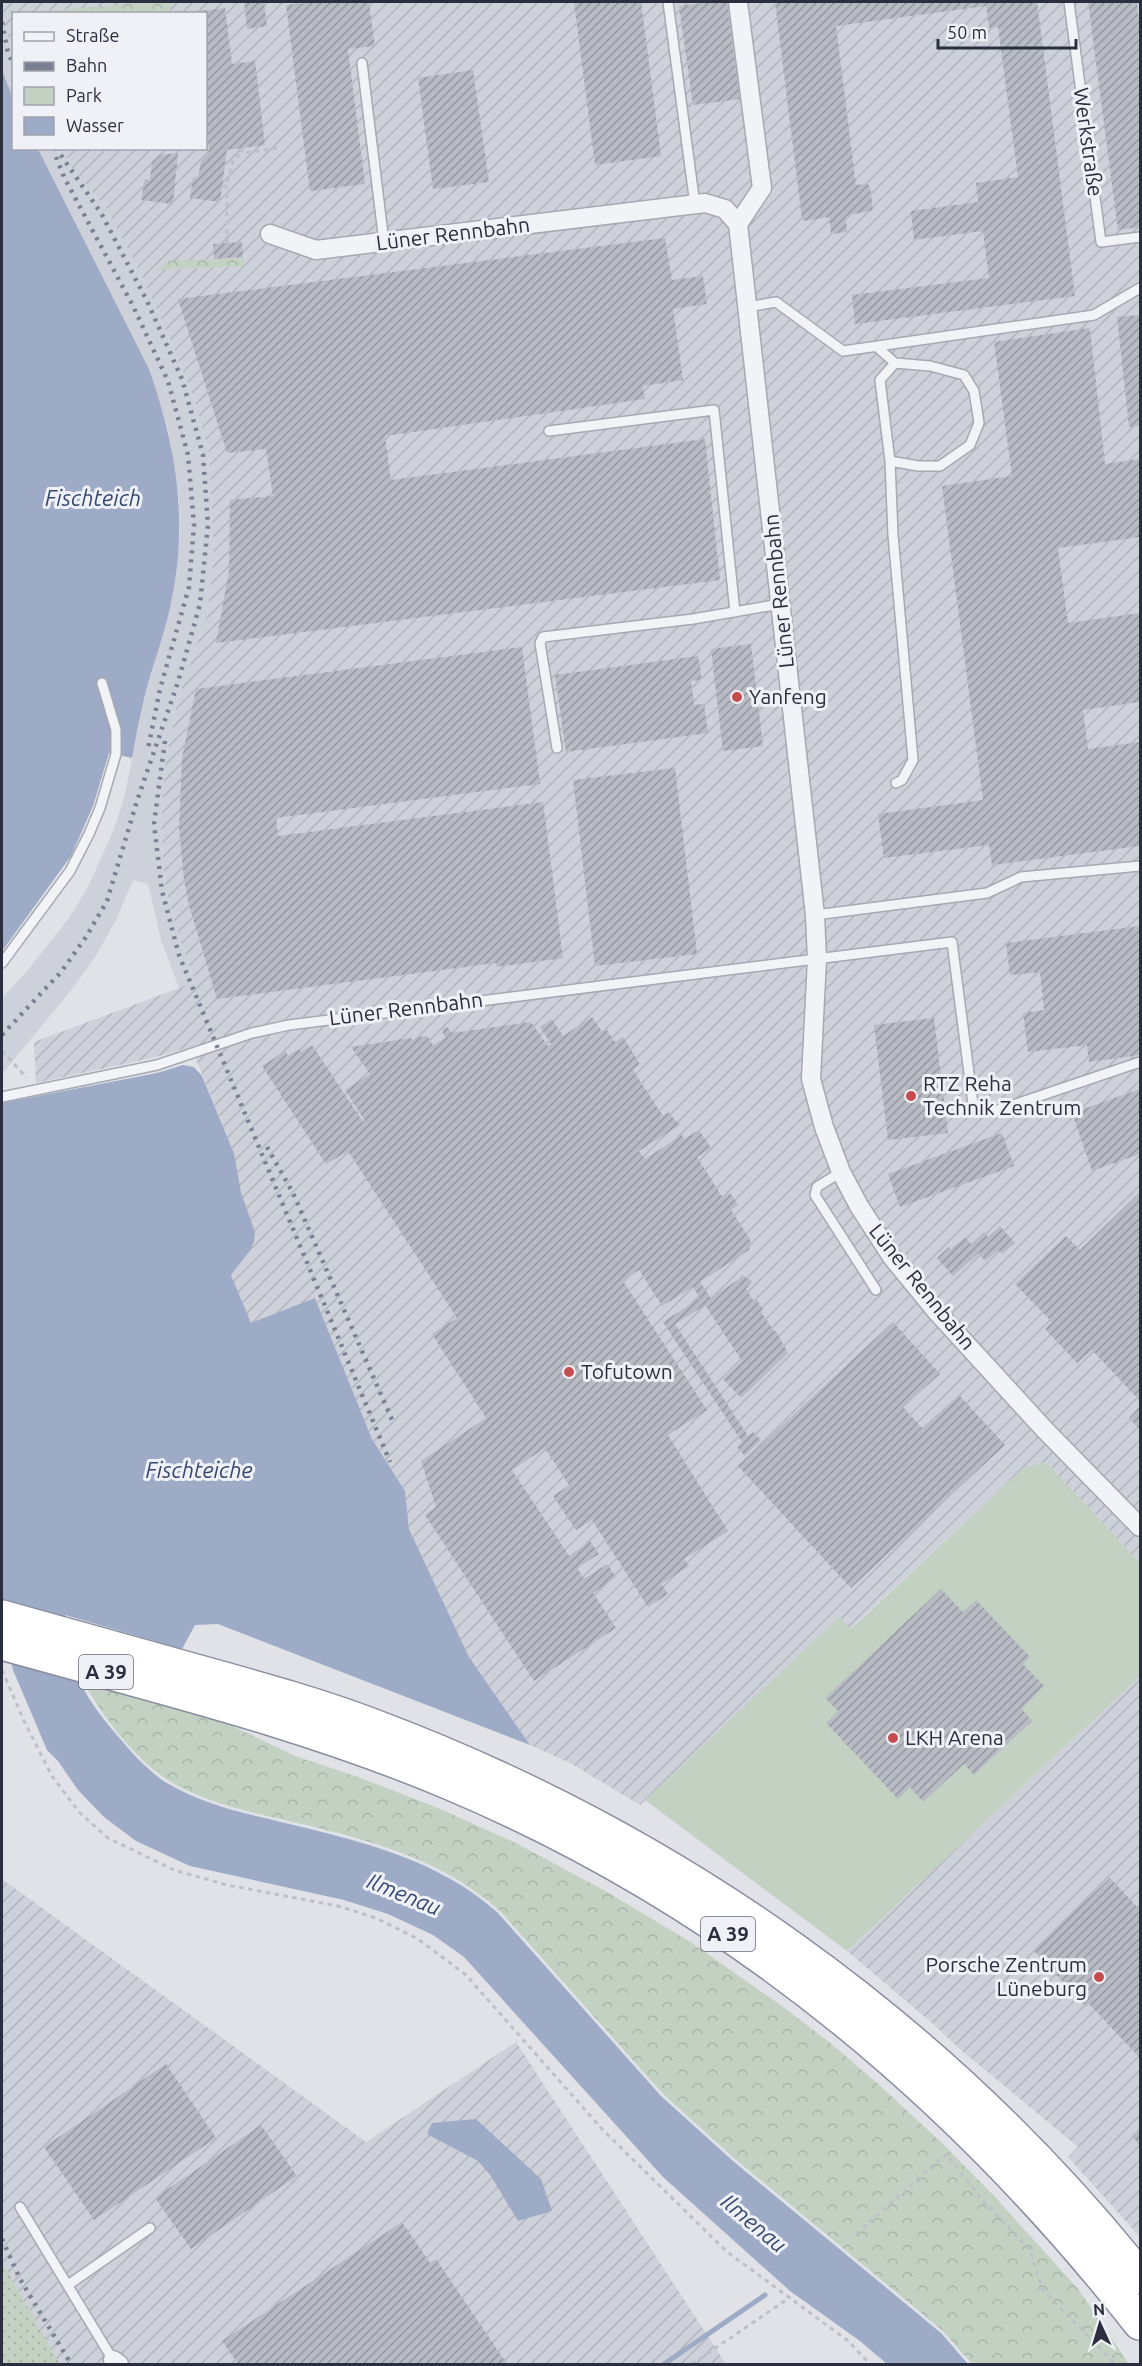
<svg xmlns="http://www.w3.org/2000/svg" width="1142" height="2366" font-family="Ubuntu,sans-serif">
<defs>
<pattern id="industrial-furrows" width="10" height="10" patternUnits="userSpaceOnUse" patternTransform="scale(1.5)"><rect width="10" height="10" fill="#ced1da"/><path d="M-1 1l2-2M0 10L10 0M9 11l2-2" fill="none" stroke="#b1b4bc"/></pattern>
<pattern id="grass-dots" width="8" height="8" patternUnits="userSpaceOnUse" patternTransform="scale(1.5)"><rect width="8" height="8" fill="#c3d1c2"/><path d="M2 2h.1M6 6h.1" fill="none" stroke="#a8b4a8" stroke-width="1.8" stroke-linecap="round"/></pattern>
<pattern id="forest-crowns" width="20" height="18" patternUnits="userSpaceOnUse" patternTransform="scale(1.5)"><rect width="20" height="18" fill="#c3d1c2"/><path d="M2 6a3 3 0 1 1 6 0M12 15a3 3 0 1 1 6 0" fill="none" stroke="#a8b4a8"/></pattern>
<pattern id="building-hatch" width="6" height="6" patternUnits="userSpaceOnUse" patternTransform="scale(1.5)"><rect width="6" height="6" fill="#b8bbc4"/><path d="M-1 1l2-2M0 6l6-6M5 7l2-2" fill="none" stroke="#9698a1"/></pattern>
</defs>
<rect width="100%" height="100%" fill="#e0e2e8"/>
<path fill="#ced1da" d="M2 9 4 25 13 51V98L2 70Z
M38 149H63L71 166 107 209 140 272 177 355 196 404 209 453 214 551 207 616 178 699 165 765 161 829 165 884 171 912 195 982 179 988 161 940 148 884 133 880 117 918 97 954 73 988 2 1074V998L28 970 69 918 88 887 114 829 124 798 145 696 172 599 180 533 179 499 169 433 149 369Z"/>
<path fill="url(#industrial-furrows)" d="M2 2H1140V1563L1046 1462 1023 1468 850 1629 839 1618 640 1805 570 1763 530 1745 469 1657 409 1529 405 1491 372 1439 315 1298 251 1324 231 1275 249 1252 255 1232 241 1192 234 1153 191 1047 152 1058 36 1083 34 1042 195 982 171 912 165 884 161 829 165 765 178 699 207 616 214 551 209 453 196 404 177 355 140 272 107 209 71 166 63 149 206 148V14H14L13 51 4 25H2Z
M1140 1676V2237L1068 2157 1078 2147 961 2050 932 2023 847 1951Z
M2 1879 366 2142 516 2042 726 2364H2Z"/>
<path fill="url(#grass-dots)" d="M2 2262 60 2364H2Z"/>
<path fill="url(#forest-crowns)" d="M149 2H171L170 13 48 14 47 11Z
M243 258 244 266 156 270 169 261Z
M83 1682 218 1719 295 1756 358 1777 438 1808 516 1843 609 1893 692 1943 782 2006 829 2042 877 2083 942 2143 995 2197 1079 2290 1129 2364H972L943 2331 735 2159 663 2094 500 1911C437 1854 356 1837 276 1818 238 1809 198 1800 165 1778 130 1754 105 1718 83 1682Z"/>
<path fill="#c3d1c2" d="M1046 1462 1140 1563V1676L847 1951 645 1800 839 1617 851 1629 1023 1468Z"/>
<path fill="#9dabc6" d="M2 70 13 98 14 148 38 149 149 369C176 446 188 517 172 598 166 631 153 663 145 695 140 716 136 737 132 758L109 753 93 806 71 856 2 951Z
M183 1065 194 1067 202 1076 234 1153 241 1192 255 1232 254 1242 249 1252 231 1275 251 1323 315 1298 372 1439 405 1491 409 1529 469 1657 530 1745 218 1624 195 1625 182 1649 65 1615C67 1632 73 1667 80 1682 89 1701 103 1719 116 1734 131 1752 146 1769 165 1782 200 1803 238 1812 277 1821 355 1840 436 1857 498 1913L661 2096 733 2161 941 2333 968 2364H887L860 2341 790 2291 663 2177 464 1957 433 1935 388 1914 344 1900 190 1866 136 1841 104 1817 78 1790 58 1761 47 1750 13 1670 2 1621V1103L157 1073Z
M476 2119 541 2179 552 2211 518 2221 491 2176 478 2161 427 2134 432 2123Z"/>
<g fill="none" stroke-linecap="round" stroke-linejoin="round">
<path stroke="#9dabc6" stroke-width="5" d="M664 2364 765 2295"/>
</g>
<path fill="url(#building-hatch)" d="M244 2H264L267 26 247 29Z
M316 2H369L375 46 348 49 365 184 310 191 286 5Z
M574 2H641L661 156 595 165Z
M709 2H727L740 99 693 105 679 6Z
M775 2H1037L1075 296 855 324 852 295 989 278 983 231 914 240 911 211 978 202 976 183 1018 177 998 27 989 28 986 6 836 26 856 185 867 184 870 186 873 210 846 216 847 232 834 234 831 232 829 217 804 221 802 219Z
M1088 2H1137L1138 15 1140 14V227L1118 230Z
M225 8 232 64 255 61 265 145 227 150 220 202 190 198 193 177 198 178 201 161 209 152 206 123V14L191 12Z
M473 70 489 182 433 189 418 78Z
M178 153 173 204 141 200 145 179 150 180 152 162 160 155Z
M665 238 672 280 703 276 707 304 673 309 683 380 643 386 645 399 385 436 391 480 705 439 720 580 216 643 229 571 230 500 273 496 266 449 227 453 178 299Z
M242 242 243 257 214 259 213 244Z
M1140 315V426L1129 427 1117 317Z
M1090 328 1105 464 1140 459V537L1058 548 1068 623 1140 613V702L1083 710 1088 749 1140 742V846L992 865 989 845 884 858 878 814 983 800 942 486 1012 476 994 342Z
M751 644 763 746 723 751 711 649Z
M522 647 540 784 276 818 278 836 543 802 563 958 496 967V963L217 999 189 905 184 880 179 829 182 758 196 689Z
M698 656 702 680 691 681 694 705 704 704 708 733 566 752 555 675Z
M675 768 697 954 595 966 573 780Z
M1140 926V1055L1089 1062 1087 1045 1028 1052 1023 1013 1044 1010 1040 972 1010 975 1006 943Z
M592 1017 603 1033 607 1030 615 1042 623 1037 640 1064 633 1070 663 1116 668 1112 680 1125 639 1151 645 1159 682 1135 684 1139 699 1130 711 1148 697 1157 723 1198 730 1193 738 1205 731 1210 751 1241 749 1250 700 1282 711 1298 739 1279 742 1275 752 1281 746 1289 753 1300H757L763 1309 761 1312 774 1331H776L788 1353 741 1398 723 1379 742 1361 705 1305 675 1324 748 1436 753 1432 761 1440 745 1456 737 1447 742 1442 663 1322 700 1298 693 1287 662 1306 639 1270 623 1281 707 1410 668 1435 728 1531 684 1559 689 1566 661 1584 668 1594 648 1607 592 1520 576 1530 553 1496 569 1485 545 1448 512 1470 569 1556 590 1541 599 1554 577 1568 584 1579 607 1564 616 1577 593 1593 616 1628 534 1681 425 1515 436 1507 421 1461 486 1418 432 1334 457 1318 348 1151 326 1164 262 1066 285 1051 288 1056 299 1049 301 1052 312 1045 363 1122 365 1121 345 1090 370 1074 351 1047 411 1038 413 1041 419 1037 427 1036 433 1045 445 1038 442 1030 447 1027 452 1033 531 1022 548 1046 551 1044 540 1027 552 1019 563 1036Z
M934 1018 948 1133 888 1140 874 1025Z
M1140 1089V1154L1092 1171 1072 1113Z
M1002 1133 1014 1166 900 1207 888 1174Z
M1140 1192V1401L1092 1350 1077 1363 1045 1329 1052 1322 1015 1284 1066 1236 1080 1250Z
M1000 1226 1015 1243 1002 1254 998 1250 985 1261 979 1253 953 1276 937 1258 949 1247 951 1249 965 1237 971 1244 984 1232 988 1237Z
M893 1322 940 1374 903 1407 922 1428 959 1395 1005 1445 851 1588 738 1466Z
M1140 1406V1430L1129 1418Z
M941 1589 963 1612 976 1600 1030 1657 1023 1664 1044 1686 1022 1709 1032 1721 974 1775 964 1764 923 1802 910 1787 898 1799 826 1723 838 1711 825 1698Z
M1110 1878 1140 1910V2058L1089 2004 1086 2007 1033 1950Z
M166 2064 216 2138 94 2220 44 2147Z
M261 2125 297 2176 191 2249 155 2198Z
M1140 2128V2146L1132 2136Z
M402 2222 430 2263 436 2259 507 2364H238L222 2341Z"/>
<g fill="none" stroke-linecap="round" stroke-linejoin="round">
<defs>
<path id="lane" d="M668 2 695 205
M1069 2 1101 242 1140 237
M362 63 384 242
M747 307 776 302 843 351 1094 315 1140 288
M877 347 895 363 930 366 964 375 974 391 979 423 970 445 940 466H918L890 461 880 380 895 363
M549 431 714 410 735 612
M890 461 893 535 913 760 902 780 896 783
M557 748 540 643 543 637 693 619 780 604
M815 915 987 893 1021 877 1140 866
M2 963 70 871 89 834 100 808 116 754V730L102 683
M2 1097 157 1065 252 1033 289 1025 952 942 973 1104 992 1112 1140 1062
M841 1172 817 1187 815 1195 876 1290
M20 2207 113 2360
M68 2285 150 2228"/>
<path id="street" d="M738 2 762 188 738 224
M270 234 316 250 705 203 725 209 738 224 815 915 817 959 811 1079 824 1127 841 1172 859 1206 892 1257 937 1312 1044 1429 1140 1527
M113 2360 119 2364"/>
<path id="highway" d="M2 1617C71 1636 140 1656 210 1675 264 1690 318 1705 371 1725 673 1838 938 2025 1140 2277
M2 1643C152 1685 306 1722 450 1783 728 1900 955 2088 1140 2323"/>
</defs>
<use href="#lane" stroke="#a6a8b2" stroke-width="12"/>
<use href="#street" stroke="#a6a8b2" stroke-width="21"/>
<use href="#highway" stroke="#888e9e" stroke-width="36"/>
<path stroke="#bec0c7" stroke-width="3" stroke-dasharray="4.5 4.5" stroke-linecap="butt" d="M242 148V153L279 148
M222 186H227L233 160 242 153
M227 243V186
M2 1051 27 1078
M2 1670 24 1721 52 1776 79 1812 108 1838 174 1870 227 1885 338 1906 376 1918 418 1939 466 1975 602 2129 726 2251 847 2340 870 2364
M856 2234 946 2154 984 2202 1030 2250 1042 2289 1115 2364
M692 2364 789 2298"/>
<use href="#lane" stroke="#f2f3f7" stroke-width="9"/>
<use href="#street" stroke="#f2f3f7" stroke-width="18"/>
<use href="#highway" stroke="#fff" stroke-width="33"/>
<path stroke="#7a8091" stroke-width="4.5" stroke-dasharray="3 6" stroke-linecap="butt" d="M2 22 8 53 14 65
M56 157 64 177 133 306 168 381 188 455 194 525 189 587 160 689 148 749
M165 741 154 824 162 891 179 955 390 1462
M2 1035 61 972 86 937 107 901 137 801 178 682 200 604 208 525 203 455 182 379 147 301 101 213 56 148
M267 1147 293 1193 393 1422
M2 2239 20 2279 71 2364"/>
</g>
<g fill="#c54d4e" stroke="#eff1f6" stroke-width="2">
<circle cx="737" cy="697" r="6"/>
<circle cx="911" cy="1096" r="6"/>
<circle cx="569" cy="1372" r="6"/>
<circle cx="893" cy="1738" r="6"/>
<circle cx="1099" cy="1977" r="6"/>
</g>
<g text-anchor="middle" stroke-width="6" stroke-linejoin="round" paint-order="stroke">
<g fill="#eff1f6" stroke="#656875" stroke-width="1.5">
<rect x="79" y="1655" width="54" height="34" rx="4.5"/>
<rect x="701" y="1917" width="54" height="34" rx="4.5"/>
</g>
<g font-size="20" font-weight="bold" fill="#2a2e3e">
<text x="106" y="1679">A 39</text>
<text x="728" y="1941">A 39</text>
</g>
<g font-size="21" fill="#2a2e3e" stroke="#eff1f6">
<text transform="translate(1088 142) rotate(82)" y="7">Werkstraße</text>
<text transform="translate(453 234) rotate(-7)" y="7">Lüner Rennbahn</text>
<text transform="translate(779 591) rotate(-96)" y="7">Lüner Rennbahn</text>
<text transform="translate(406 1009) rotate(-7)" y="7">Lüner Rennbahn</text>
<text transform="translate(922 1287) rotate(51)" y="7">Lüner Rennbahn</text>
</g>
<g font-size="21" fill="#2a2e3e" stroke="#eff1f6" text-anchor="start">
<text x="749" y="704">Yanfeng</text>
<text x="923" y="1091">RTZ Reha<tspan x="923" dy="24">Technik Zentrum</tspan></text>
<text x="581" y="1379">Tofutown</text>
<text x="905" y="1745">LKH Arena</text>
<text x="1087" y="1972" text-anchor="end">Porsche Zentrum<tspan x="1087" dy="24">Lüneburg</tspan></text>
</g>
<g font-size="22" font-style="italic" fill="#364870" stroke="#eff1f6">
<text x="93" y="506">Fischteich</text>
<text x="199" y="1478">Fischteiche</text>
<text transform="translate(404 1894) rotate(22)" y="8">Ilmenau</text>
<text transform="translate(754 2223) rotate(40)" y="8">Ilmenau</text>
</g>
</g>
<rect width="1142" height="2366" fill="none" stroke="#2a2e3e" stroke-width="6"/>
<rect x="12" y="12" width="195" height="138" fill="#eff1f6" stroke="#a0a3ac" stroke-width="1.5"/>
<rect x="24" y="32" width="30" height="9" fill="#f2f3f7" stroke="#a0a3ac" stroke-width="1.5"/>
<text x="66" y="42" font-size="18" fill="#2a2e3e">Straße</text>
<rect x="24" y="62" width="30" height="9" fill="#7a8091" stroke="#a0a3ac" stroke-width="1.5"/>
<text x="66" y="72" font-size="18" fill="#2a2e3e">Bahn</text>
<rect x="24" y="87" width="30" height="18" fill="#c3d1c2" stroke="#a0a3ac" stroke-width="1.5"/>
<text x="66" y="102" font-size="18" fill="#2a2e3e">Park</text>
<rect x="24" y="117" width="30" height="18" fill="#9dabc6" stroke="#a0a3ac" stroke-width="1.5"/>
<text x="66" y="132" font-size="18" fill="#2a2e3e">Wasser</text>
<g transform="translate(1100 2324) rotate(356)" stroke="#eff1f6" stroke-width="4.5" paint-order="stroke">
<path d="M0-4.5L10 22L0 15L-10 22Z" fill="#2a2e3e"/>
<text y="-9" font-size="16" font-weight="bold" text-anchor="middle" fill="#2a2e3e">N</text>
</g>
<path d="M938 39v9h138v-9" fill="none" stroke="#2a2e3e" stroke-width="3"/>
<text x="947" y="39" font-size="18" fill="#2a2e3e" stroke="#eff1f6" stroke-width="4.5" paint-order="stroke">50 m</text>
</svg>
